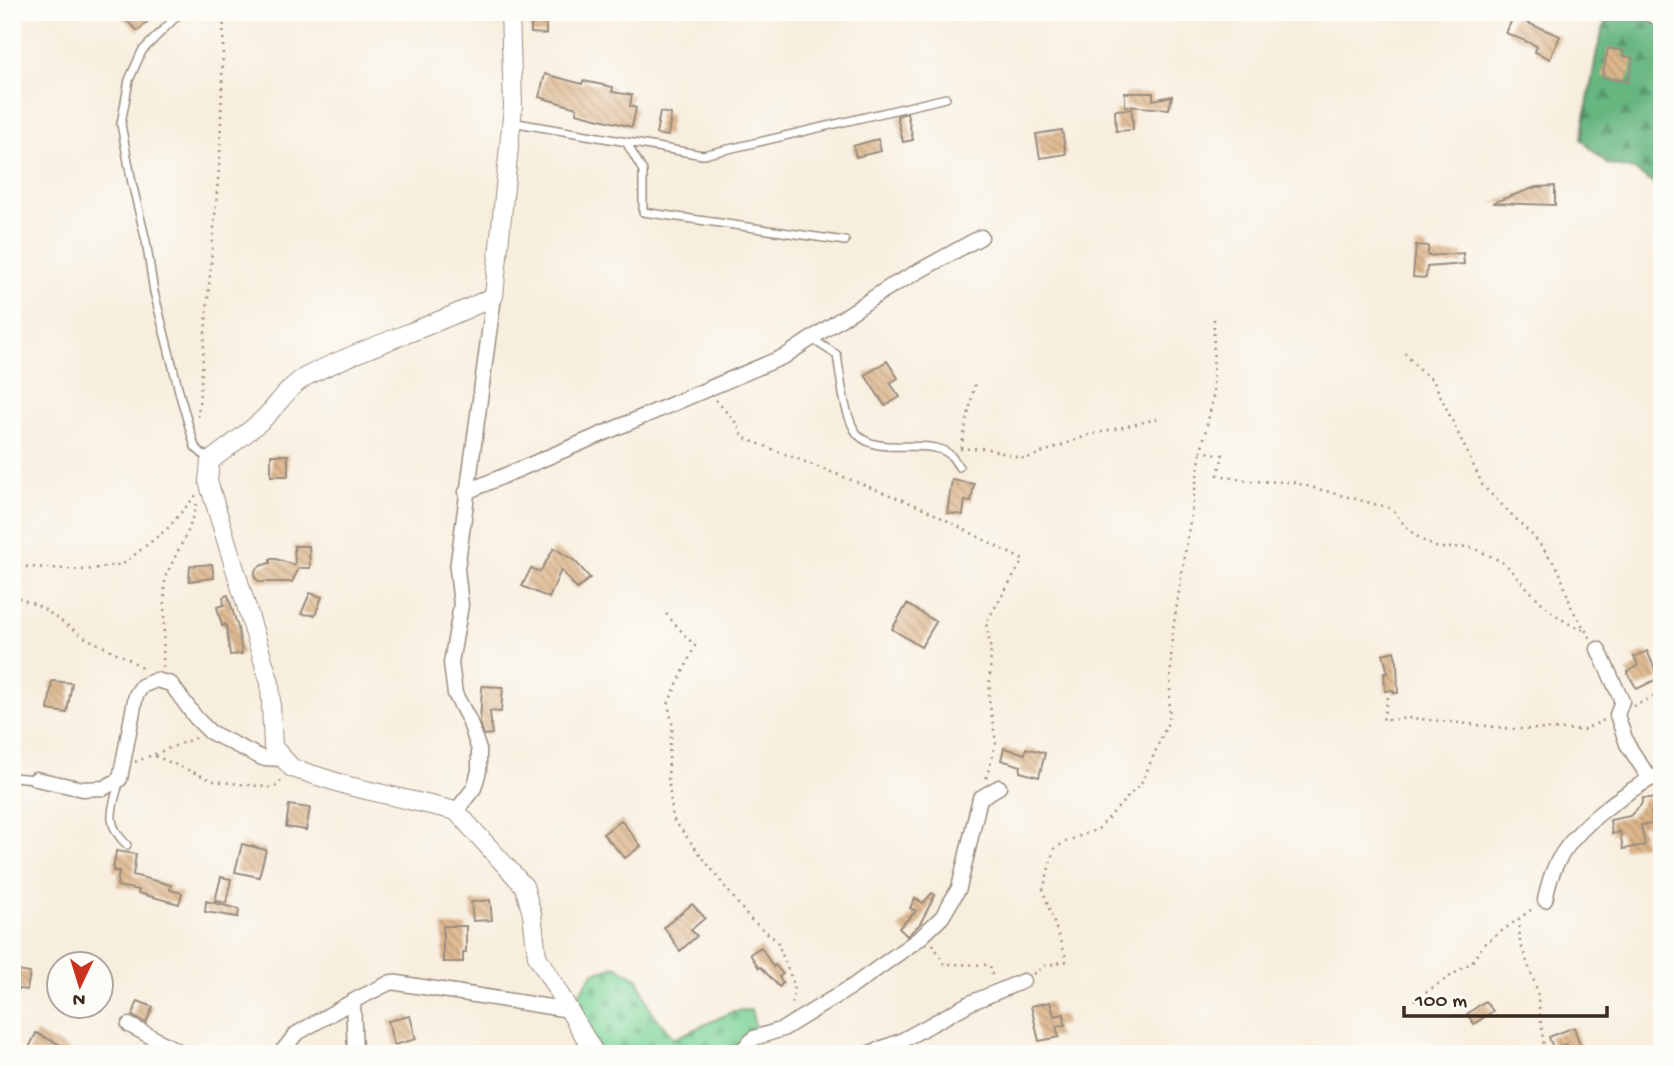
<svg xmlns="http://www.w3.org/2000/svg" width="1674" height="1066" font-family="'Gochi Hand',sans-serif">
<defs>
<pattern id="forest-firs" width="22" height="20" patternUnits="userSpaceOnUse" patternTransform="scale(1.75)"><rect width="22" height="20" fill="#66b680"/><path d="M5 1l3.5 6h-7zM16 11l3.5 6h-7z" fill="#559468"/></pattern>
<pattern id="cemetery-stones" width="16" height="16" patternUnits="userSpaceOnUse" patternTransform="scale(1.75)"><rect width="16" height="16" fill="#7dd498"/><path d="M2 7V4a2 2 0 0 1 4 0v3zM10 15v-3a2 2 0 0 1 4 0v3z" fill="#6db683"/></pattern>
<pattern id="building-back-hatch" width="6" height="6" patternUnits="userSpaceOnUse" patternTransform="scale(1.75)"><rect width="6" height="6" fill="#deb78d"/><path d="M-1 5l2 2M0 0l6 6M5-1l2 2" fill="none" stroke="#b59573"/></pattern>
</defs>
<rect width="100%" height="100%" fill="#fdfcf7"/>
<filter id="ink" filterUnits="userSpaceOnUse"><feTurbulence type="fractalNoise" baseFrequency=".0143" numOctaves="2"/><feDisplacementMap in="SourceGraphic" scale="14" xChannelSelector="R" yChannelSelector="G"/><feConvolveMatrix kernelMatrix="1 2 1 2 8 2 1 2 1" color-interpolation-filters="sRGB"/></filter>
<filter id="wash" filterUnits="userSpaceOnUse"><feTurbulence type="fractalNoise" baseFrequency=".00686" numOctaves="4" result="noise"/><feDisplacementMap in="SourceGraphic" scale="28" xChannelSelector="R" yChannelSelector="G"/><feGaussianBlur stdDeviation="1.57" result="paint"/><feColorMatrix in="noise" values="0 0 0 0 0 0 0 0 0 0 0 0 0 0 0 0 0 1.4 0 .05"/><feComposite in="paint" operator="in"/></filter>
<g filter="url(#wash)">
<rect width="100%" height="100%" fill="#f8eede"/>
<path fill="url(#forest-firs)" stroke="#50704f" stroke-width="2" d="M1608 12 1639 14 1662 22V189L1634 170 1607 164 1581 139 1597 51Z"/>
<path fill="url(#cemetery-stones)" stroke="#5c7f5b" stroke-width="2" d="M616 966 638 979 651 1010 674 1039 734 1011 751 1010 756 1031 737 1054H602L573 1003 593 973Z"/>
<g id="blocks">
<path fill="url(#building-back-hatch)" d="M116 12H157L138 31Z
M531 12H546V34L531 33Z
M1513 17 1560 36 1550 59 1535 52 1537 46 1506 33Z
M1608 48 1624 51 1623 56 1633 58 1628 82 1602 77Z
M545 74 582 84 583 81 613 87 612 92 632 95 630 106 636 108 632 127 576 113 577 108 539 97Z
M1125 93H1153V100L1172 96 1169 109 1125 106Z
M1132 109 1133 130 1116 131 1115 110Z
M660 112 671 114 668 136 656 134Z
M907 113 913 140 903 142 897 116Z
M1062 130 1066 154 1040 158 1036 134Z
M878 139 881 151 856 157 853 146Z
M1555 186V205L1492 203 1536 187Z
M1416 245 1428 246V256L1463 253 1464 264 1427 267 1426 278 1413 277Z
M887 361 898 378 890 383 900 397 885 406 865 375Z
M271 455H288V476H271Z
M952 480 974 484 971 502 965 501 963 515 947 513Z
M294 546H309L310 568H299L292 582H260L255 578V571L260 566 270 563V559H276L295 565Z
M554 548 575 561 590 578 577 589 561 570 549 598 522 586 531 568 540 572Z
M212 564 214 578 189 581 190 566Z
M310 593 322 597 315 615 301 614Z
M228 595 238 628 242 654 230 655 226 624 222 626 217 607 224 605 223 597Z
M907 604 936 622 921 647 892 629Z
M1394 651 1397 662 1398 693H1394L1393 690 1385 691 1384 673H1388L1383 654Z
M1647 651 1659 678 1637 689 1627 672 1638 665 1634 657Z
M52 681 72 683 67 713 48 710Z
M482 686 503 687 501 712 490 711 492 734 484 735 480 723Z
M1004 748 1025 754 1026 748 1045 753 1039 777 1020 772 1021 766 1001 760Z
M1643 798H1662V812H1651L1653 824 1641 825 1645 845 1623 849 1620 832 1612 834 1610 820 1630 816 1641 805Z
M289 805 310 808 306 830 286 827Z
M621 820 641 846 625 858 603 834Z
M242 844 266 850 259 877 235 872Z
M116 851 136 854 133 875 171 885 170 890 182 893 179 904 138 893 139 890 117 886 119 871H113Z
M221 877 231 879 226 903 215 901Z
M932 893 935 895 920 924 907 936 899 928 916 911 910 908 915 898 923 903Z
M490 900 492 920 473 921 471 902Z
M206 901 239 909 238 917 205 912Z
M692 904 705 918 691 930 697 936 680 951 664 927Z
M443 926H466V952H463V962H443Z
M761 947 773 967 775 965 783 974 779 977 783 983 779 987 761 967 759 968 750 954Z
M12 970 30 973 27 990 12 988Z
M138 1001 153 1007 146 1023 132 1016Z
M1485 1001 1493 1011 1474 1024 1467 1014Z
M1050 1002 1054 1016 1064 1014 1065 1025 1056 1026 1059 1037 1039 1041 1031 1006Z
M410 1016 416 1039 394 1045 388 1021Z
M1574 1027 1582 1051 1569 1054 1567 1044 1553 1048 1549 1037Z
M36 1033 79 1054H36L28 1050Z"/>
</g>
</g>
<g filter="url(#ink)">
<use href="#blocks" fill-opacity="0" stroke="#9a8c7e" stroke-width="2"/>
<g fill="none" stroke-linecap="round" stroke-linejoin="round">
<defs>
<path id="service" d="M181 12 142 51 129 80 121 124 132 183 146 241 154 292 181 399 195 447 209 460
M511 122 703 155 946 98
M626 142 643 171V212L845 241
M812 339 837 355C841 379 843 408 854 429 870 460 927 436 949 454 953 457 956 463 959 467
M12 777 36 779
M120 779C113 808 103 822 127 845"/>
<path id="minor" d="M1643 12 1662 19
M466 492 785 356 888 288 981 237
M1598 649 1622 701 1617 715 1627 744 1650 779
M36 779 83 789 104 788 120 779 136 695 142 686 156 680 171 684 196 718 210 732 262 758 284 759
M456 811 474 788 479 771V750L469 720 455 694 451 663 461 605 457 569 494 296
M1545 900C1547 891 1549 882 1552 874 1567 832 1623 792 1662 773
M353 1001 355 1054
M129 1025 184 1054
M280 1054 296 1034 353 1001 391 982 569 1010
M743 1054 745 1047 754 1038 783 1029 853 986 920 938 942 917 959 888 980 798 999 787
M867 1054 901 1041 970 1003 1023 981"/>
<path id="tertiary" d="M510 12 513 107 494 296C434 327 368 345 307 376 287 387 277 407 261 421 245 435 227 448 210 461L208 481 270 683 273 747 292 768 349 786 456 811 524 886 532 914 537 956 595 1054"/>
</defs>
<use href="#service" stroke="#9a8c7e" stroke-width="10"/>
<use href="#minor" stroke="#9a8c7e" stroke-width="17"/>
<use href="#tertiary" stroke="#9a8c7e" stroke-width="20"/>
<path stroke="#9a8c7e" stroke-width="2.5" stroke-dasharray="2 5" stroke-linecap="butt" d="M1214 319 1213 399 1201 451 1223 455 1218 475 1248 481 1292 482 1393 509C1402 525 1418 540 1436 547 1446 550 1458 546 1468 547 1473 547 1497 559 1502 562 1509 566 1515 575 1521 581 1537 599 1561 624 1584 630
M1405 353 1420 371 1433 380 1483 486 1535 538 1559 570 1572 609 1591 639
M716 400 736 423 744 438 923 508 1023 560 986 623 991 651 989 698 996 743 986 779
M198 417 220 156 224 12
M961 448 975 383
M960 449 984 448 1025 459 1089 435 1157 419
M12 566 86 570 123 564 167 529 197 494
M12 595 41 607 84 637 131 660 145 671
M666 614 695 646 668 704 673 727 670 743 668 777 673 819 749 918 777 941 794 985 792 1007
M163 667 165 577 189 529 198 499
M1388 697 1383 720 1411 718 1516 729 1583 730 1604 720
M1633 706 1662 693
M155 756 214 781 274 788 282 780
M135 762 197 737
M1519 919 1520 942 1537 990 1544 1048 1548 1054
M933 944 944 964 990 965 993 980
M1033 974 1044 966 1067 961 1043 890 1054 849 1067 841 1098 829 1142 782 1169 720 1172 636 1201 451
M1414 1000 1472 962 1484 944 1535 907"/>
<use href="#service" stroke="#fff" stroke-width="7"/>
<use href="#minor" stroke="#fff" stroke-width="14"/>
<use href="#tertiary" stroke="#fff" stroke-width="18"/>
</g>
</g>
<rect width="1674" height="1066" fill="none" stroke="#fdfcf7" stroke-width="42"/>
<g transform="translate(80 985) rotate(184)"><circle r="33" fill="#fdfcf7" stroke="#afa8a0" stroke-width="2"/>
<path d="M0-5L12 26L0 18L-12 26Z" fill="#c8321e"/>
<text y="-10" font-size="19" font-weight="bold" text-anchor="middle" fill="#3b2a1e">N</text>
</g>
<path d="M1404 1006v10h203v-10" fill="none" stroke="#3b2a1e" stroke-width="3.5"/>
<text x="1415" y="1006" font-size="21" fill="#3b2a1e" stroke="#fdfcf7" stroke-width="5" paint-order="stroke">100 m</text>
</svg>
